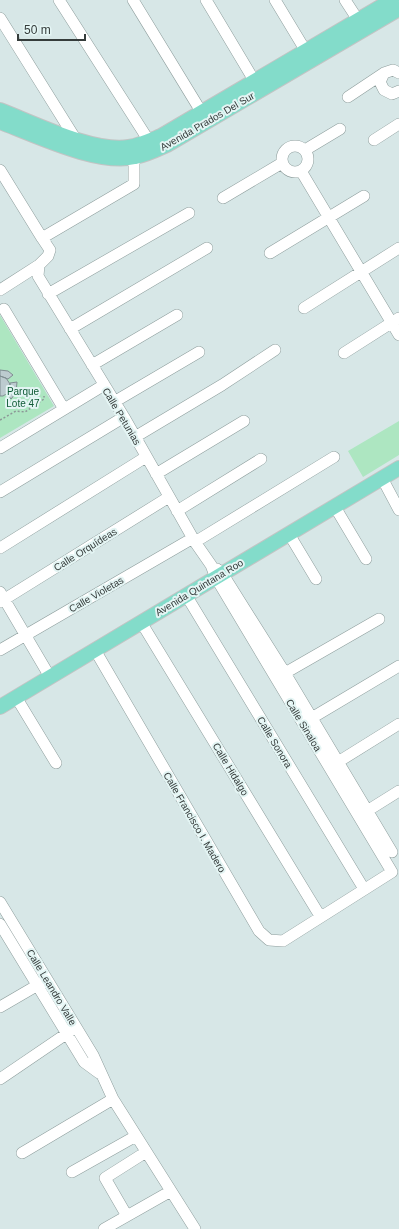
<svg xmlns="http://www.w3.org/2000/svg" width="399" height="1229" font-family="Arial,sans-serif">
<rect width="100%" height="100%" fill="#d7e7e7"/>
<path fill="#ade6c1" d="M0 315 54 406 0 438Z
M399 421V455L363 477 348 451Z"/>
<path fill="#bccbcf" stroke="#7f8d91" d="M0 370 8 371 13 375 8 379 0 376Z
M0 376 6 378 10 384 8 393 3 396H0Z
M17 382 16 393 11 399 7 394 10 390V383Z"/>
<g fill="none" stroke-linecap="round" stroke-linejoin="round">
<defs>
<path id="minor" d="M59 0 149 141
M133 0 202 113
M206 0 255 82
M275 0 310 58
M345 0 358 20
M0 18 78 143
M384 73 380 82 384 90 392 94 399 91
M348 97 384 73 393 70 399 73
M374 140 399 124
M282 159a13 13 0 1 1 26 0a13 13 0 1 1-26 0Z
M305 150 340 129
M0 170 42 238
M301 171 399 335
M223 198 282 163
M270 253 364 196
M0 290 39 265
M48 294 189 213
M304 308 399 248
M4 309 64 409
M70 329 207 248
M344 353 399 318
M92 365 177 315
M114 402 199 352
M135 437 222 385 275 350
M0 448 104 385
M156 474 244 421
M382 478 399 510
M0 492 124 417
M335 507 366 559
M177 511 261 459
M289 534 316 579
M195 542 334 457
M0 548 146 457
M217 569 222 573 285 673 392 852
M0 592 50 677
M186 595 364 889
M0 602 169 497
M141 622 320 916
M0 650 193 538
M95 650 259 931 269 940 283 941 392 872 216 578 211 565 195 542 124 417 38 276 39 265 48 256 50 250 42 238 134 184V158
M285 673 379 619
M16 697 56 763
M305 722 399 666
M338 762 399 724
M367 811 399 791
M0 902 93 1055 113 1099 195 1229
M0 924 84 1062 99 1073
M0 1007 43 982
M0 1079 72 1030
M22 1153 113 1099
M72 1172 136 1136
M127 1216 105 1178 146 1152
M104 1229 171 1191"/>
<path id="major" d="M0 110C34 123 94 153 129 147 140 145 151 140 161 136L392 0
M0 122C35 135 98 166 135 157 146 155 156 150 167 145L399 9
M0 707 399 468"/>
</defs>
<use href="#minor" stroke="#8e9e9d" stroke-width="12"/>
<use href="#major" stroke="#c2c4c4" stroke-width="16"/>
<path stroke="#8b9696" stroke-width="1.5" stroke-dasharray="2 2" stroke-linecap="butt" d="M0 420 16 411 25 412 44 399V396"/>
<use href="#minor" stroke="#fff" stroke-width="11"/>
<use href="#major" stroke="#83dcca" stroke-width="14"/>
</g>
<g text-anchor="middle" stroke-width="4" stroke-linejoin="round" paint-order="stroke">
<g font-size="10" fill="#353c3b" stroke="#e4f5f4">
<text transform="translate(207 121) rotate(-30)" y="4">Avenida Prados Del Sur</text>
<text transform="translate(122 416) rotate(59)" y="4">Calle Petunias</text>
<text transform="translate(85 549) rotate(-32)" y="4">Calle Orquídeas</text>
<text transform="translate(199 587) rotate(-31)" y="4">Avenida Quintana Roo</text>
<text transform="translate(96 594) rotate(-30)" y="4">Calle Violetas</text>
<text transform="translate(304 725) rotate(59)" y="4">Calle Sinaloa</text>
<text transform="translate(275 742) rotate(59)" y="4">Calle Sonora</text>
<text transform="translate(231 769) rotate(59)" y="4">Calle Hidalgo</text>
<text transform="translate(195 822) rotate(60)" y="4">Calle Francisco I. Madero</text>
<text transform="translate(52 987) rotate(59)" y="4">Calle Leandro Valle</text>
</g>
<g font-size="10" fill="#105b36" stroke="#e4f5f4">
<text x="23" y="395">Parque<tspan x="23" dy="12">Lote 47</tspan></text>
</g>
</g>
<path d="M18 34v6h67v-6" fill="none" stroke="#353c3b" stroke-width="2"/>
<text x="24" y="34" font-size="12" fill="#353c3b" stroke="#e4f5f4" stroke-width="3" paint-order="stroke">50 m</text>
</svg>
